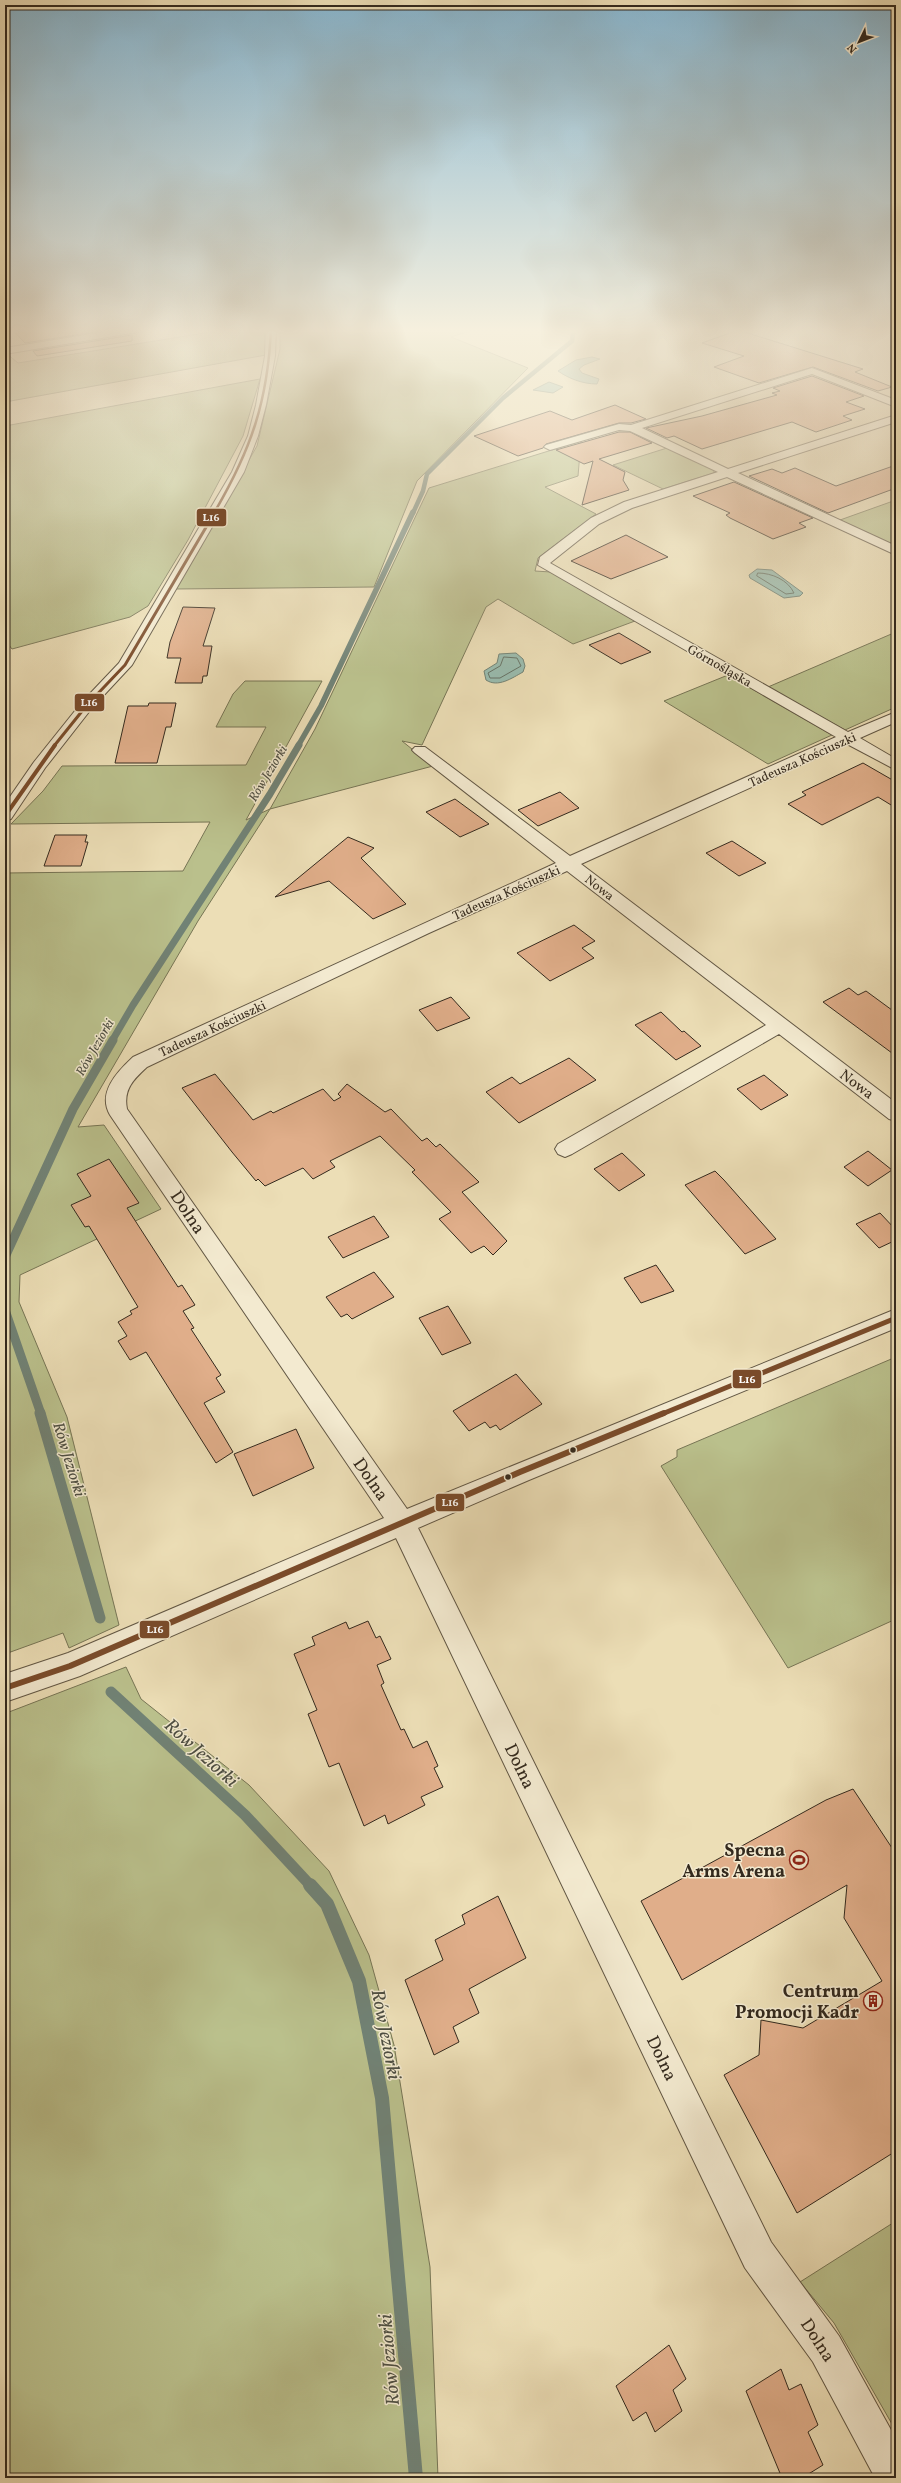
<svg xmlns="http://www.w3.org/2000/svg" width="901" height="2483" font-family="Vollkorn,serif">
<rect width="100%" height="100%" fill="#ecdeb6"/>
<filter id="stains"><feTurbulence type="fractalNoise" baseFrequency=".005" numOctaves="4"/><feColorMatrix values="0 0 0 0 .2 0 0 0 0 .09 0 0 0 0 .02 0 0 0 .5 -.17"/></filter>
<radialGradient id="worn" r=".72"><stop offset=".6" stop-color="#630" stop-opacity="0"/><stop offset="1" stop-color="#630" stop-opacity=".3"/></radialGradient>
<path fill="#bac08c" stroke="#777555" d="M236 328H264L266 355 5 402V352L18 363Z
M280 328H479L451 337 528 368 417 481 374 587 175 589 257 446 280 349Z
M260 379 243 436 188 540 148 606 130 617 12 649 5 640V426Z
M581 441 578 476 545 487 596 514 538 558 535 571 551 572 635 621 573 644 498 599 486 607 422 745 402 741 433 766 270 809 198 921 78 1127 104 1125 161 1209 20 1275 19 1302 67 1417 119 1625 69 1648 63 1633 5 1654V873L183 871 210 822 11 824 43 791 62 766 246 765 266 727H216L233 694 245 681H322L246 820 270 809 315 729 429 488Z
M667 448 714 470V473L663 489 613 465Z
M896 500V543L892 544 840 520Z
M896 632V707L845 730 768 687Z
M728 675 832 735 768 764 664 701Z
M896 1357V1619L788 1668 661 1466 677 1457V1450Z
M126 1667 141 1699 249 1785 329 1871 369 1955 394 2045 430 2267 438 2478H5V1775L9 1712Z
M896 2221V2431L834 2323 800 2282Z"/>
<path fill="#99bcaf" stroke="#718275" d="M592 357 600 359 584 365 579 369 582 373 599 379 597 384C582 384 568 378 558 371L576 360Z
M549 382 563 387 553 393 533 390Z
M757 569 772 570 803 593 800 596 784 598 750 578 749 575Z
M516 653 523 659 525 666 523 672C512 678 498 688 486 680L484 671 497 663 499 654Z"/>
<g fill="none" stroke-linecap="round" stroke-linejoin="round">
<path stroke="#667366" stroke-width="1" d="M758 573C772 573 788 580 794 593L786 594 757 576Z
M504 657 517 658 521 666 500 678H490L488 673 500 666Z"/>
<path stroke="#718275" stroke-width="4.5" d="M413 513 423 491 427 474 503 398 572 341 574 328"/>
<path stroke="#718275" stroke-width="5.5" d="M298 746 321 706 413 512"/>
<path stroke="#718275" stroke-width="7" d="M112 1041 133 1005 270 794 299 745"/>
<path stroke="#718275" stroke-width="9" d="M5 1257 73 1109 113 1040
M5 1310 41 1414"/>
<path stroke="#718275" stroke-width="11" d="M40 1413 100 1618
M111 1692 245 1815 311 1886"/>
<path stroke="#718275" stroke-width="14" d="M310 1885 327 1904 359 1981 382 2098 416 2478"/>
</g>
<path fill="#e0ae8a" stroke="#342a1e" d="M11 328H120L25 343Z
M738 330 863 369 855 372 892 387 878 391 813 367 759 383 714 367 744 356 702 343Z
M132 335V341L37 356 33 351Z
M812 376 864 396 846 402 865 409 843 416 852 420 816 432 792 422 702 449 674 436 667 438 646 428 702 416 777 395 772 393 780 391 773 388Z
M615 405 646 419 631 423H619L546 444 543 448 518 456 474 436 550 411 572 420Z
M619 432H630L652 443 599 459 625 472 623 480 629 490 582 505 593 461 584 464 556 450Z
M896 465V488L828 513 749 476 772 469 782 473 795 468 836 486Z
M734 482 813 518 799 523 806 527 773 539 730 518 726 515 730 513 693 496Z
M626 535 668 557 611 579 571 561Z
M183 607 215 608 203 646H212L207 676H203L202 683H175L181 658H167L170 642Z
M619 633 651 652 621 664 589 645Z
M149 703H176L171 727H166L157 763H115L128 706H148Z
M863 763 896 782V808L878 797 822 825 788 804 806 795 802 792Z
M560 792 579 808 538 826 518 810Z
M455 799 489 824 460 837 426 812Z
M55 835H87L85 842H88L81 866H44Z
M348 837 374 848 361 858 406 904 373 919 329 881 275 897Z
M732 841 766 863 739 876 706 853Z
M574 925 595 941 582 948 594 958 550 981 517 953Z
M849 988 858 995 866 991 896 1013V1056L823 1002Z
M451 997 470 1018 437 1031 419 1010Z
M661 1012 682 1032 684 1031 701 1046 676 1060 635 1025Z
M569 1058 596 1080 519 1123 486 1092 512 1077 520 1084Z
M215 1074 253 1120 271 1111 273 1113 323 1089 334 1101 341 1097 338 1094 347 1084 385 1112 391 1109 422 1141 427 1138 436 1147 440 1144 479 1182 462 1192 507 1241 493 1255 484 1246 471 1253 439 1219 451 1212 412 1172 415 1170 380 1136 330 1161 335 1167 313 1179 303 1168 265 1186 258 1179 256 1181 232 1152 182 1088Z
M764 1075 788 1095 761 1110 737 1089Z
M868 1151 892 1170 868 1186 844 1167Z
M622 1153 645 1175 619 1191 594 1169Z
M109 1159 139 1203 127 1208 178 1287 182 1285 195 1305 183 1311 194 1328 191 1329 221 1375 216 1378 225 1392 204 1403 233 1452 216 1463 146 1352 130 1360 118 1341 127 1336 118 1322 132 1314 130 1311 138 1307 89 1226 85 1227 71 1205 91 1196 77 1174Z
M715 1171 724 1180 776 1239 745 1254 685 1185Z
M880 1213 896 1230V1240L879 1248 856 1224Z
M374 1216 389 1237 343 1258 328 1237Z
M656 1265 674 1291 641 1303 624 1278Z
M374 1272 394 1297 352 1319 347 1314 341 1317 326 1297Z
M448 1306 471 1343 442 1355 419 1318Z
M516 1374 542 1404 500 1430 496 1425 490 1428 485 1422 469 1431 453 1411Z
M296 1429 314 1468 253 1496 234 1454Z
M368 1621 376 1638 380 1636 391 1659 377 1665 384 1683 381 1685 401 1730 404 1729 413 1748 427 1741 438 1766 434 1768 443 1787 421 1797 425 1805 388 1824 385 1815 364 1826 339 1763 329 1767 308 1714 317 1710 294 1654 315 1645 312 1637 346 1622 349 1629Z
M853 1789 896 1854V2151L797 2213 724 2075 759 2055 761 2020 803 2028 882 1981 844 1918 847 1885 682 1980 641 1901 826 1800Z
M498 1896 526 1958 469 1989 479 2013 453 2027 459 2042 434 2055 405 1980 443 1960 435 1940 465 1924 462 1915Z
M669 2345 686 2379 673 2390 682 2411 655 2432 646 2412 633 2421 616 2386Z
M781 2369 789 2390 801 2384 818 2425 808 2432 823 2465 802 2478H782L746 2391Z"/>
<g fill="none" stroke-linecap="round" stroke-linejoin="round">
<defs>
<path id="minor" d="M128 328H149L144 331 5 354V348Z
M266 328H276L275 356 266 405 258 436 244 472 132 665 92 708 45 768 11 819 5 821V804L34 762 82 702 119 663 232 472 248 436 256 405 265 356Z
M812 368 896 400V407L812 374 642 428 728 469 896 415V422L738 473 896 546V555L727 477 632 508 599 524 550 563 848 732 896 712V722L860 738 896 759V770L847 744 581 864 896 1103V1121L889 1119 779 1034 572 1154 565 1157 558 1154 555 1149 558 1144 766 1025 567 871 429 933 147 1067C134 1079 123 1089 127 1109L407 1509 896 1309V1328L529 1480 418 1528 771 2242 839 2336 896 2439V2478H875L813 2362 745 2268 396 1538 80 1676 5 1702V1674L68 1653 384 1518 110 1115C97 1093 117 1072 133 1057L556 863 415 753 412 750 415 747H425L570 856 836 737 538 565 540 557 591 518 624 502 718 472 630 431 619 430 550 450 544 447 546 445 619 424 631 425Z"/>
</defs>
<use href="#minor" stroke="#625744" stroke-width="2"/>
<use href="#minor" fill="#f3ead0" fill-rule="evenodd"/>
<defs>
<path id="bus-1-far4" d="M214 513C251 450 268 401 271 328"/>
<path id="bus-1-far3" d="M54 746 87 705 125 665 215 512"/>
<path id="bus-1-far2" d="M5 816 55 745"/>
<path id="bus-1-far1" d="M662 1414 896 1318"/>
<path id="bus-1" d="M5 1688 70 1666 520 1472 664 1413"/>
</defs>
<use href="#bus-1-far4" stroke="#f3ead0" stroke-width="4"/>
<use href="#bus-1-far3" stroke="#f3ead0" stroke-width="5"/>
<use href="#bus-1-far2" stroke="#f3ead0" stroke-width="6"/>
<use href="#bus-1-far1" stroke="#f3ead0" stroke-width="8"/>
<use href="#bus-1" stroke="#f3ead0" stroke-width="9"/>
<use href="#bus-1-far4" stroke="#7a4b2a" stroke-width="2.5"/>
<use href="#bus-1-far3" stroke="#7a4b2a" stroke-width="3"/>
<use href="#bus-1-far2" stroke="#7a4b2a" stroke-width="4"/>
<use href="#bus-1-far1" stroke="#7a4b2a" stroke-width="5"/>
<use href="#bus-1" stroke="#7a4b2a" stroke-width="6"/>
</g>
<linearGradient id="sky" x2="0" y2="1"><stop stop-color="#88b7d1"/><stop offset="0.49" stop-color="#f6f0de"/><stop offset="1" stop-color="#f6f0de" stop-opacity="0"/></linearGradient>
<rect width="901" height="675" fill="url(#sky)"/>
<defs>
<symbol id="stadium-ring" viewBox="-11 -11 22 22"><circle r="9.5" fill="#f3ead0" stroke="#8f2418" stroke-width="1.5"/><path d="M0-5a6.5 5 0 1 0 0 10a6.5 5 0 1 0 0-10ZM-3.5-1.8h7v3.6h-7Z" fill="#8f2418"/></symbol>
<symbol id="building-ring" viewBox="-11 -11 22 22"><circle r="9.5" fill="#f3ead0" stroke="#8f2418" stroke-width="1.5"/><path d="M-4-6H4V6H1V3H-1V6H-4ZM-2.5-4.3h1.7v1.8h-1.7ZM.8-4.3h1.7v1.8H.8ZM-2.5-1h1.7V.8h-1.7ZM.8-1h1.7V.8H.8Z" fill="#8f2418"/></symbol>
</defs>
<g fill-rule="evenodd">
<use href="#stadium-ring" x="788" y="1849" width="22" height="22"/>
<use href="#building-ring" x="862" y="1990" width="22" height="22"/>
</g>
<g fill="#342a1e" stroke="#f3ead0" stroke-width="1.5">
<circle cx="573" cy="1450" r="3.5"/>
<circle cx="508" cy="1477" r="3.5"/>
</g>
<g text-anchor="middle" stroke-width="3" stroke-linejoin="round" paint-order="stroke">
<g font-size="13" fill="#342a1e" stroke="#f3ead0">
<text transform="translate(720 665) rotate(30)" y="5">Górnośląska</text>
<text transform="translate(802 759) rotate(-24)" y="5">Tadeusza Kościuszki</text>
<text transform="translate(600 887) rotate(38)" y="5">Nowa</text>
<text transform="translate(506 892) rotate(-24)" y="5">Tadeusza Kościuszki</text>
<text transform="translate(212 1028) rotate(-25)" y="5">Tadeusza Kościuszki</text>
</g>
<g font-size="13" font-style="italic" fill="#4d4e42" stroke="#f3ead0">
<text transform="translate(267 773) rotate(-59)" y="5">Rów Jeziorki</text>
<text transform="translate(94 1047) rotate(-60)" y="5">Rów Jeziorki</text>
</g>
<g font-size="15" fill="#342a1e" stroke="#f3ead0">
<text transform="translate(857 1084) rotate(37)" y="5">Nowa</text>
</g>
<g font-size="16" font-style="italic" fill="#4d4e42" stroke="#f3ead0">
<text transform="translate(70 1459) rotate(73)" y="6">Rów Jeziorki</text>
</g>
<g font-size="18" fill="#342a1e" stroke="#f3ead0">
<text transform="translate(188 1212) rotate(56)" y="6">Dolna</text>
<text transform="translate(371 1479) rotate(55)" y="6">Dolna</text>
<text transform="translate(520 1766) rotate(64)" y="6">Dolna</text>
<text transform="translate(662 2058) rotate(64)" y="6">Dolna</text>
<text transform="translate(818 2340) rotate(57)" y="6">Dolna</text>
</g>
<g font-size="18" font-weight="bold" fill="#342a1e" stroke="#f3ead0" text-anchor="end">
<text x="785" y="1856">Specna<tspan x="785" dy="21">Arms Arena</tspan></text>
<text x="859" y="1997">Centrum<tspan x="859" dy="21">Promocji Kadr</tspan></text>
</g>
<g font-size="19" font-style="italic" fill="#4d4e42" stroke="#f3ead0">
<text transform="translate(202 1752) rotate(42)" y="7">Rów Jeziorki</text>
<text transform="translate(387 2034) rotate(79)" y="7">Rów Jeziorki</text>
<text transform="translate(388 2360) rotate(-95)" y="7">Rów Jeziorki</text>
</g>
</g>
<g stroke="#f3ead0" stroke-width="1.5">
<rect x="196" y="508" width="31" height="19" rx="4" fill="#7a4b2a"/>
<rect x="74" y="693" width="31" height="19" rx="4" fill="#7a4b2a"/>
<rect x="732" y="1369" width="30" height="20" rx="4" fill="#7a4b2a"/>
<rect x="435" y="1493" width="30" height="19" rx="4" fill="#7a4b2a"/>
<rect x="139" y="1620" width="31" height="19" rx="4" fill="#7a4b2a"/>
</g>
<g font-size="11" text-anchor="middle" font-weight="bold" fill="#fff">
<text x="211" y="521">L16</text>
<text x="89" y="706">L16</text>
<text x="747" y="1383">L16</text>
<text x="450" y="1506">L16</text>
<text x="155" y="1633">L16</text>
</g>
<rect width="901" height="2483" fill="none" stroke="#ecdeb6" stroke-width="20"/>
<rect x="6" y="6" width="889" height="2471" fill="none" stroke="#342a1e" stroke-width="2"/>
<rect x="10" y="10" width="881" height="2463" fill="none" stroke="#342a1e"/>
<g transform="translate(859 42) rotate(227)" stroke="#f3ead0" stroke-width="3" paint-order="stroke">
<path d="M0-3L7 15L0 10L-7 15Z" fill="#342a1e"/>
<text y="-6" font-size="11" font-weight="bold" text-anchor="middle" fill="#342a1e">N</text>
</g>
<rect width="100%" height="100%" filter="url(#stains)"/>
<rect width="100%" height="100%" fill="url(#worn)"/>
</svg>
